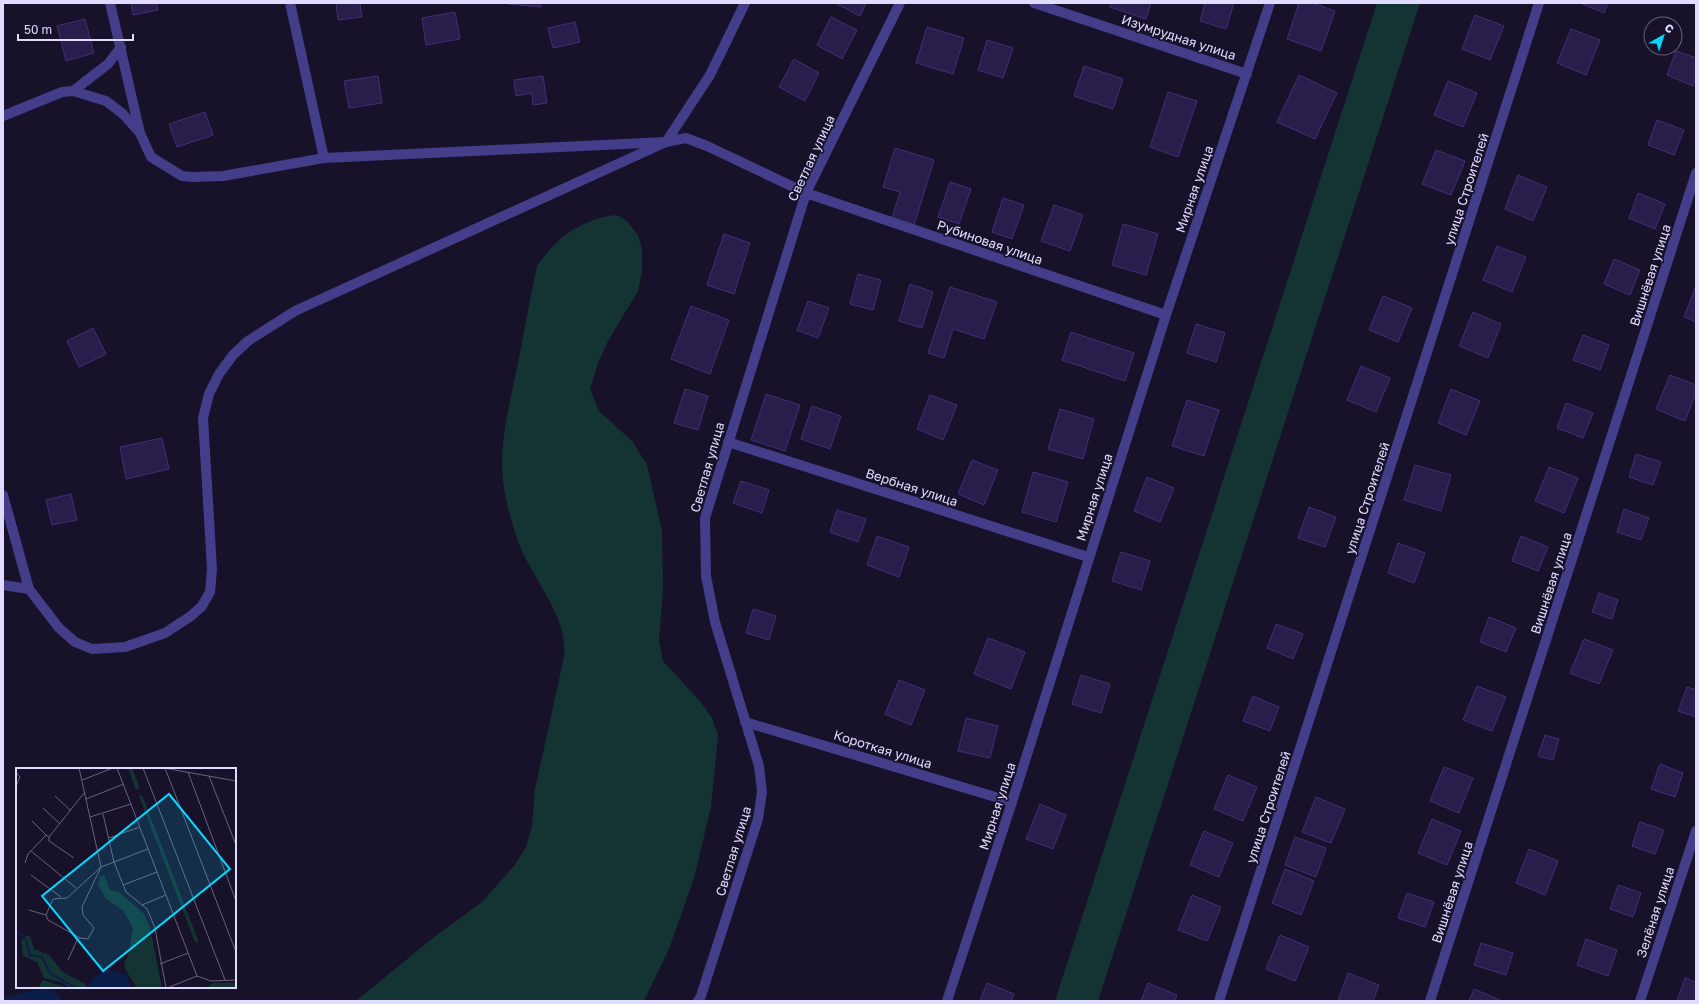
<svg xmlns="http://www.w3.org/2000/svg" width="1699" height="1004" font-family="'Golos Text',sans-serif">
<rect width="100%" height="100%" fill="#17112a"/>
<path fill="#143434" d="M1377 3H1420L1098 1001H1055Z
M617 215 627 221 638 235 642 249V272L638 291 608 341 598 363 590 389 599 411 633 442 647 465 662 531 663 588 659 640 663 661 700 701 712 718 718 735 711 807 694 878 669 949 644 1001H356L434 937 482 902 514 866 526 847 532 826 535 789 564 657C568 620 540 588 525 557 518 544 509 514 506 499 495 451 510 405 519 358 525 328 530 297 537 266 557 237 581 219 617 215Z"/>
<path fill="#0b1e49" d="M47 989 58 995 62 1001H3V998L33 990Z"/>
<path fill="#291d4b" stroke="#422f77" d="M131 3H156L158 10 133 15Z
M336 3H360L362 17 338 20Z
M508 3H541V7L508 4Z
M835 3H866L860 16Z
M1111 3H1151L1146 19 1110 7Z
M1205 3H1234L1226 29 1200 21Z
M1299 3H1312L1335 11 1321 51 1287 39Z
M1580 3H1608L1604 13Z
M455 12 460 39 426 45 422 18Z
M1475 15 1504 26 1490 60 1462 49Z
M831 17 857 30 842 59 817 45Z
M85 19 94 53 66 61 57 26Z
M575 22 580 42 553 48 548 28Z
M927 27 964 38 953 74 916 63Z
M1571 29 1600 40 1586 75 1557 63Z
M987 40 1013 48 1003 78 978 70Z
M1676 51 1696 58V78L1693 86 1667 75Z
M794 59 819 73 805 101 779 87Z
M1084 66 1123 79 1113 109 1074 96Z
M1299 75 1337 93 1315 139 1277 122Z
M378 76 382 103 349 108 344 81Z
M543 76 547 103 533 105 532 93 516 96 514 80Z
M1448 81 1477 93 1463 127 1434 115Z
M1168 92 1197 101 1178 157 1150 147Z
M205 112 213 135 177 147 169 124Z
M1657 120 1684 130 1674 155 1648 145Z
M895 148 934 160 914 225 892 218 900 192 883 187Z
M1436 150 1465 161 1451 195 1422 184Z
M1518 175 1547 187 1533 221 1505 209Z
M950 182 971 189 959 224 938 217Z
M1638 193 1665 204 1655 229 1629 218Z
M1003 198 1024 205 1012 239 992 232Z
M1054 205 1083 215 1070 251 1041 241Z
M1123 224 1158 234 1146 275 1112 265Z
M724 234 750 243 734 294 707 285Z
M1497 246 1526 257 1512 292 1483 280Z
M1614 259 1640 270 1630 295 1604 284Z
M858 274 881 280 873 310 850 304Z
M910 284 933 292 922 328 899 321Z
M1696 286V322L1684 317Z
M950 287 997 302 984 339 953 329 944 358 928 353Z
M1383 296 1412 308 1398 342 1369 330Z
M808 301 829 308 818 338 797 330Z
M691 306 729 320 710 374 671 359Z
M1473 312 1501 324 1488 358 1459 346Z
M1196 324 1225 333 1216 362 1187 353Z
M93 328 106 354 79 367 67 341Z
M1071 332 1134 353 1125 381 1062 360Z
M1583 335 1609 345 1600 370 1573 360Z
M1361 366 1390 378 1376 412 1347 400Z
M1670 375 1696 385V393L1685 421 1656 409Z
M685 389 708 396 698 430 674 423Z
M1451 389 1480 401 1466 435 1438 423Z
M766 394 800 405 785 451 751 440Z
M930 395 957 405 943 440 917 429Z
M1187 400 1219 410 1204 456 1172 446Z
M1566 403 1593 413 1583 438 1557 428Z
M812 406 841 416 830 449 801 439Z
M1060 409 1094 419 1083 459 1048 449Z
M162 438 169 469 126 479 120 447Z
M1636 454 1661 462 1653 485 1629 477Z
M972 460 998 470 984 505 958 494Z
M1415 465 1451 475 1441 511 1404 500Z
M1549 467 1578 478 1564 513 1535 501Z
M1033 472 1068 482 1056 522 1022 512Z
M1147 477 1174 488 1160 522 1134 511Z
M741 481 769 490 762 513 733 503Z
M71 494 77 520 52 525 46 500Z
M1309 507 1336 517 1325 547 1298 538Z
M1624 509 1649 518 1641 540 1617 532Z
M837 510 866 519 858 542 830 532Z
M877 536 909 547 899 577 867 565Z
M1521 536 1548 547 1538 571 1512 561Z
M1398 543 1425 553 1414 583 1388 573Z
M1121 552 1150 561 1141 590 1112 581Z
M1599 593 1618 600 1612 619 1592 612Z
M753 609 776 616 769 640 746 633Z
M1489 617 1516 628 1506 652 1480 642Z
M1276 624 1303 634 1293 659 1267 648Z
M988 638 1025 652 1011 689 974 674Z
M1584 639 1613 650 1599 684 1570 673Z
M1081 675 1110 684 1101 713 1072 704Z
M899 680 925 690 911 725 885 714Z
M1477 686 1506 697 1492 731 1463 720Z
M1687 687 1696 690V717L1678 711Z
M1253 696 1279 707 1270 731 1243 721Z
M966 718 998 726 990 758 958 751Z
M1545 735 1559 739 1553 760 1538 756Z
M1660 764 1683 773 1675 797 1651 789Z
M1444 767 1473 778 1459 813 1430 801Z
M1228 775 1257 787 1243 821 1214 809Z
M1316 797 1345 809 1331 843 1302 832Z
M1040 804 1066 815 1053 849 1026 839Z
M1432 819 1461 831 1447 865 1418 853Z
M1640 822 1664 830 1655 854 1632 846Z
M1204 831 1233 843 1219 877 1190 865Z
M1295 837 1326 848 1316 877 1285 865Z
M1529 849 1558 861 1545 895 1516 883Z
M1285 869 1314 881 1301 915 1272 903Z
M1618 885 1641 893 1633 917 1610 909Z
M1407 893 1434 902 1425 927 1398 918Z
M1192 895 1221 907 1207 941 1178 930Z
M1280 935 1309 947 1295 981 1266 969Z
M1586 939 1617 950 1608 976 1577 965Z
M1481 943 1513 953 1506 975 1474 965Z
M1348 973 1379 985 1373 1001H1338Z
M1685 978 1696 982V1001H1677Z
M987 983 1014 994 1011 1001H980Z
M1148 983 1177 995 1175 1001H1141Z
M1474 989 1502 1001H1469Z"/>
<g fill="none" stroke-linecap="round" stroke-linejoin="round">
<path stroke="#443d89" stroke-width="10" d="M110 3 140 133
M290 3 324 158
M1034 3 1247 74
M73 91 108 64 121 47
M3 116 62 92 73 91 106 101 123 114 140 133 151 157 182 176 193 177 223 176 324 158 666 142 710 75 745 3
M728 442 1088 557
M3 495 29 589 59 628 75 642 92 649 125 647 165 633 191 616 202 606 210 592 212 569 203 418 209 394 219 374 233 355 248 341 295 311 666 142 686 138 707 146 806 193 1166 315
M3 585 29 589
M745 722 1012 802
M698 1001 701 996 758 819 762 792 759 766 715 622 706 576 705 518 806 193 900 3
M947 1001 1012 802 1166 315 1270 3
M1219 1001 1539 3
M1430 1001 1696 173
M1640 1001 1696 831"/>
</g>
<g text-anchor="middle" stroke-width="3.5" stroke-linejoin="round" paint-order="stroke">
<g font-size="13" fill="#e1dbff" stroke="#17112a">
<text transform="translate(1179 37) rotate(18)" y="5">Изумрудная улица</text>
<text transform="translate(811 158) rotate(-65)" y="5">Светлая улица</text>
<text transform="translate(1194 189) rotate(-71)" y="5">Мирная улица</text>
<text transform="translate(1466 189) rotate(-72)" y="5">улица Строителей</text>
<text transform="translate(990 242) rotate(19)" y="5">Рубиновая улица</text>
<text transform="translate(1650 275) rotate(-72)" y="5">Вишнёвая улица</text>
<text transform="translate(707 467) rotate(-74)" y="5">Светлая улица</text>
<text transform="translate(912 487) rotate(18)" y="5">Вербная улица</text>
<text transform="translate(1094 497) rotate(-72)" y="5">Мирная улица</text>
<text transform="translate(1367 498) rotate(-72)" y="5">улица Строителей</text>
<text transform="translate(1551 583) rotate(-72)" y="5">Вишнёвая улица</text>
<text transform="translate(883 749) rotate(17)" y="5">Короткая улица</text>
<text transform="translate(997 806) rotate(-72)" y="5">Мирная улица</text>
<text transform="translate(1268 807) rotate(-72)" y="5">улица Строителей</text>
<text transform="translate(733 851) rotate(-73)" y="5">Светлая улица</text>
<text transform="translate(1452 892) rotate(-72)" y="5">Вишнёвая улица</text>
<text transform="translate(1655 912) rotate(-72)" y="5">Зелёная улица</text>
</g>
</g>
<g transform="translate(16 768)">
<rect width="220" height="220" fill="#17112a"/>
<path d="M112 0H116L124 20 120 22ZM126 27 182 172V175L179 174 123 28ZM88 107 94 122 103 124 128 146 134 159 146 220H121L109 201 108 196 112 187 117 160 107 142 90 131 82 116 84 108ZM10 167 14 169 18 181 33 187 47 204 69 216 71 220H83H53L47 215 28 210 21 194 7 188 5 173ZM27 212 46 218 49 220H22ZM197 215H220V220H190Z" fill="#143434"/>
<path d="M91 199 96 203 111 207 115 220 69 219Z" fill="#0b1e49"/>
<path fill="none" stroke="#0b1e49" stroke-width="2" d="M0 163 9 169 14 187 26 189 34 205 60 220"/>
<path fill="none" stroke="#68627f" stroke-width="1" d="M101 0 181 208M127 0 209 212M148 0 220 13M149 0 220 184M0 4 4 9 0 18M172 4 220 133M193 8 220 77M66 12 97 0M39 28 55 43M70 31 108 16M27 40 44 56M87 46 98 94 110 124 131 141 139 160 150 220M74 49 115 36M16 53 30 67M33 69V73L58 90M93 70 124 59M15 83 60 120M9 95 12 86 30 67 33 69 68 25M15 107 45 129M107 117 141 104M126 137 150 127M13 142 30 147 32 152 64 170 72 171 78 160 67 147 66 139 85 99 132 81M30 147 37 131 51 130 85 99 63 0M52 192 61 172 64 170M144 196 172 185M181 208 195 213 220 212M151 220 181 208"/>
<path fill="#08d7fd" fill-opacity="0.15" stroke="#08d7fd" stroke-width="2" d="M153 26 214 101 87 203 26 128Z"/>
<rect width="220" height="220" fill="none" stroke="#e1dbff" stroke-width="2"/>
</g>
<rect width="1699" height="1004" fill="none" stroke="#e1dbff" stroke-width="8"/>
<g transform="translate(1663 36) rotate(39)"><circle r="19" fill="#17112a" stroke="#68627f"/>
<path d="M0-3L7 15L0 10L-7 15Z" fill="#08d7fd"/>
<text y="-6" font-size="11" font-weight="bold" text-anchor="middle" fill="#e1dbff">С</text>
</g>
<path d="M18 34v6h115v-6" fill="none" stroke="#e1dbff" stroke-width="2"/>
<text x="24" y="34" font-size="12" fill="#e1dbff" stroke="#17112a" stroke-width="3" paint-order="stroke">50 m</text>
</svg>
